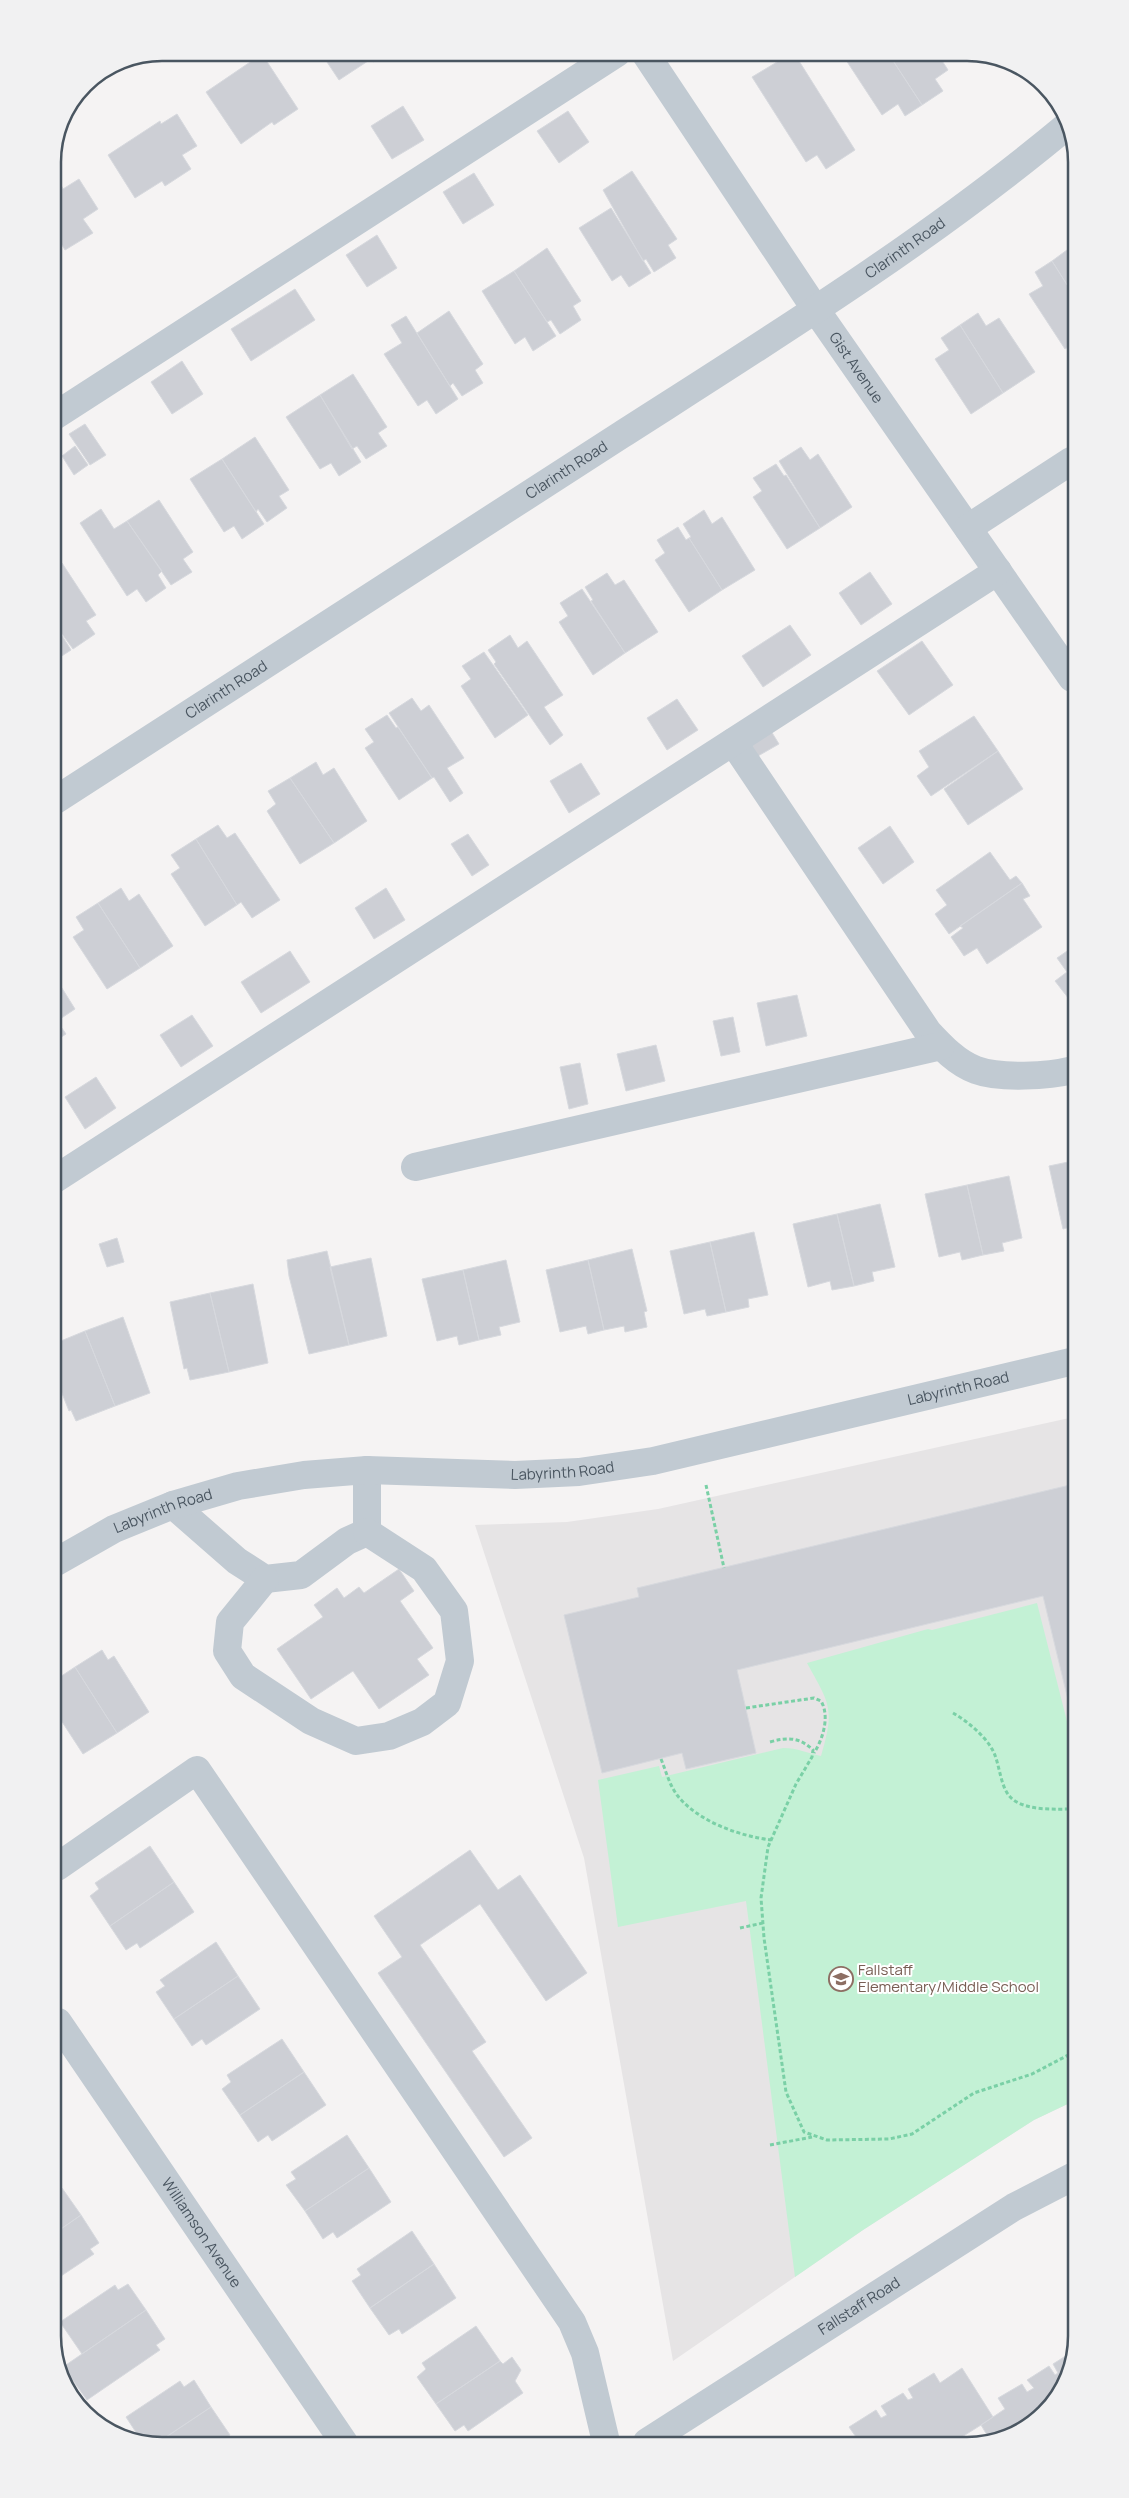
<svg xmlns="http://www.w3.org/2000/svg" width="1129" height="2498" font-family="Manrope,sans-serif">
<rect width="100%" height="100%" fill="#f5f3f3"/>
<path fill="#e6e4e5" d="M1074 1417 1076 2100 1034 2120 863 2230 673 2361 584 1858 475 1525 567 1522 658 1509Z"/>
<path fill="#c3f1d5" d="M1037 1603 1075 1753 1076 2100 1034 2120 863 2230 795 2277 746 1901 618 1927 598 1780 659 1766 662 1777 783 1748C798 1748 807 1753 821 1756 835 1708 830 1705 807 1663L928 1629 932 1630Z"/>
<path fill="#cdcfd5" stroke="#d7d9de" d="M321 53H387L373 62 371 59 339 80Z
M792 53H794L855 150 826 169 817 155 806 162 752 77Z
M857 53H888L922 105 905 116 898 104 882 115 846 60Z
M888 53H937L948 70 935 79 943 91 922 105Z
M262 54 298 109 274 125 272 122 241 144 206 92Z
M403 106 424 140 392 159 371 126Z
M568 111 589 142 559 163 537 131Z
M177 114 197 146 182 155 191 169 165 186 162 181 135 198 108 155 160 121 161 124Z
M632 171 677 239 668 245 676 258 654 272 646 259 643 261 603 190Z
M474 173 494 205 463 224 443 192Z
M79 179 98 209 83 219 93 233 65 250 62 245 53 250V190L61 185 63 189Z
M611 208 651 273 629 287 621 275 612 281 579 228Z
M377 235 397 268 367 287 346 255Z
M1071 247V291L1052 261Z
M547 248 581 301 573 306 581 320 560 334 551 320 547 322 514 271Z
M1052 261 1071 291V345L1065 349 1029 294 1043 286 1035 272Z
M514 271 556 336 533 351 525 337 515 344 482 291Z
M295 289 315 320 251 361 231 329Z
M449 311 483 364 475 370 483 383 462 396 453 383 450 386 417 333Z
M978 313 986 326 999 318 1035 372 1003 393 960 325Z
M406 316 458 399 436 414 427 400 418 406 384 354 402 343 391 325Z
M960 325 1003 393 971 414 935 359 949 350 941 338Z
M182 361 203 394 172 414 151 382Z
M353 374 387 427 378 433 387 446 366 459 357 446 352 449 320 395Z
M320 395 361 462 339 476 331 463 320 469 286 417Z
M85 424 106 455 90 465 69 434Z
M255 437 289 490 279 496 287 508 267 522 258 509 256 512 222 459Z
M75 446 88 465 74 475 62 456Z
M801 447 810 460 818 454 852 507 820 528 779 461Z
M222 459 264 524 242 539 234 526 224 532 190 479Z
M776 464 784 476 786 475 820 528 787 549 753 497 762 491 753 478Z
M159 500 193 552 183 559 192 572 171 585 127 521Z
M101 509 114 529 127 521 162 571 158 575 166 588 146 602 137 589 127 596 80 523Z
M704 510 712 524 722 517 755 570 722 590 689 538 691 537 683 524Z
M678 527 686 540 689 538 722 590 689 612 655 560 665 553 657 540Z
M62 563 96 615 86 621 95 634 73 649 54 623V568Z
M870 572 892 604 861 625 839 593Z
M607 573 615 585 624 580 658 632 625 653 591 601 593 600 585 587Z
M582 589 625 653 593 675 559 622 568 616 560 603Z
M54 623 71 650 54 661Z
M790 625 811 655 763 687 742 656Z
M510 635 518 648 527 641 563 695 544 707 563 735 550 745 494 664 496 662 488 650Z
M922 641 953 685 909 715 877 671Z
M484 652 528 715 495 738 461 686 471 679 462 666Z
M412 698 421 711 429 705 464 758 447 768 463 793 450 802 434 777 432 778 389 713Z
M677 699 698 730 667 750 647 718Z
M387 715 396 728 398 727 432 778 399 800 365 748 374 742 365 729Z
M974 716 998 751 931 796 917 776 929 767 919 751Z
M771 731 779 744 758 756 750 744Z
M998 751 1023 789 968 825 944 789Z
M316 762 323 775 334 768 367 821 334 843 290 778Z
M581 763 600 794 569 813 550 781Z
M290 778 334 843 300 864 267 811 276 804 268 791Z
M218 825 227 838 235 833 280 900 252 918 241 902 237 905 196 839Z
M890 826 914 862 883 884 858 848Z
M468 834 489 865 472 876 451 844Z
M196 839 237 905 205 926 171 874 180 868 171 855Z
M990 852 1010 880 1016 876 1022 883 949 934 935 914 947 905 936 890Z
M1022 883 1030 896 1023 899 1042 927 987 964 977 948 964 956 951 937 963 928 960 926Z
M121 888 129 901 139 894 173 946 140 968 98 903Z
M386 888 405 920 374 939 355 908Z
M98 903 140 968 107 989 73 937 84 930 76 917Z
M1073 947V996L1069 999 1055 981 1067 972 1057 958Z
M290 951 310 982 261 1013 241 982Z
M55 977 75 1009 57 1021 66 1034 55 1041Z
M797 995 807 1036 766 1046 757 1003Z
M192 1015 213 1046 181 1067 160 1035Z
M733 1017 740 1052 721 1056 713 1021Z
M656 1045 665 1081 626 1091 617 1054Z
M580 1063 588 1104 569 1109 560 1067Z
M96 1077 116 1108 85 1129 65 1097Z
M1073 1161 1074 1226 1063 1229 1049 1166Z
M1009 1176 1022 1238 1002 1243 1004 1251 983 1255 967 1185Z
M967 1185 983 1255 962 1260 960 1252 939 1257 925 1194Z
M880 1204 895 1267 872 1272 874 1281 854 1286 837 1214Z
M837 1214 854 1286 832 1290 830 1281 808 1287 793 1224Z
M754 1232 768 1295 748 1299 749 1307 726 1312 710 1242Z
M117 1238 124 1262 107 1267 99 1244Z
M710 1242 726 1312 707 1316 705 1309 684 1314 670 1251Z
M632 1249 647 1311 644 1312 647 1327 625 1332 624 1326 604 1330 588 1260Z
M327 1251 349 1345 309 1354 289 1276 287 1260Z
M371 1258 387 1336 349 1345 330 1267Z
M506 1260 520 1322 499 1327 501 1335 479 1340 463 1270Z
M588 1260 604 1330 588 1334 586 1326 560 1332 546 1270Z
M463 1270 479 1340 459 1345 457 1336 437 1341 422 1279Z
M253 1284 268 1363 229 1372 210 1293Z
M210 1293 229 1372 190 1380 187 1368 184 1369 170 1302Z
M123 1317 150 1393 115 1406 85 1331Z
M85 1331 115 1406 76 1421 71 1410 69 1411 56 1378V1343Z
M1074 1484 1075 1729 1043 1596 737 1670 756 1753 686 1769 682 1753 602 1773 564 1615 639 1597 637 1588Z
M399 1569 414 1591 400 1601 433 1648 417 1659 429 1675 379 1709 353 1671 311 1699 277 1649 323 1617 314 1605 337 1588 344 1598 359 1587 364 1593Z
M102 1650 108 1660 114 1656 149 1712 117 1733 75 1667Z
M75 1667 117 1733 83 1754 57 1714V1679Z
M150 1846 174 1882 110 1926 90 1896 99 1889 95 1883Z
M470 1850 498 1890 520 1875 587 1973 546 2001 480 1904 420 1945 486 2042 472 2051 532 2138 504 2157 378 1973 402 1957 374 1916Z
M174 1882 194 1912 140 1948 137 1943 126 1950 110 1926Z
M216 1942 238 1976 174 2019 156 1992 165 1986 160 1980Z
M238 1976 260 2009 206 2045 202 2039 192 2046 174 2019Z
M282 2039 304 2072 240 2115 222 2089 231 2082 227 2075Z
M304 2072 326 2105 272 2141 268 2135 258 2142 240 2115Z
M347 2135 369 2168 305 2211 286 2185 296 2179 291 2172Z
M369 2168 391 2202 337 2238 333 2232 323 2239 305 2211Z
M62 2188 81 2215 58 2231V2191Z
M81 2215 99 2243 90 2249 94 2254 58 2278V2231Z
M412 2231 434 2264 370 2308 352 2281 361 2275 357 2269Z
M434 2264 456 2298 402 2334 399 2329 389 2335 370 2308Z
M128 2284 146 2310 82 2354 60 2322 115 2285 118 2290Z
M146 2310 165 2339 156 2345 160 2350 87 2400 63 2367Z
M476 2326 500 2361 436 2404 417 2377 426 2369 422 2363Z
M1072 2352 1058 2397 1003 2440H990L981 2425 1005 2409 998 2398 1022 2384 1027 2392 1034 2388 1027 2380 1049 2366 1055 2375 1058 2373 1053 2364Z
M512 2357 521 2370 515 2381 523 2393 468 2431 464 2425 455 2431 436 2404 500 2361 503 2364Z
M962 2368 993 2417 981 2425 957 2440 850 2441 856 2437 849 2427 876 2410 881 2418 887 2415 881 2406 903 2393 908 2400 913 2398 908 2389 934 2373 940 2383Z
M194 2380 211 2407 154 2445 141 2440 126 2417 180 2381 184 2387Z
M211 2407 230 2435 222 2441 224 2445H154Z"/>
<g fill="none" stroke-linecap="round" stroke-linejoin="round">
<path stroke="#7ad0a6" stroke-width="3" stroke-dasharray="4 2.5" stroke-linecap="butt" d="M706 1485 724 1568
M746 1708 814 1698 821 1701C830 1716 823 1739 814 1753
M953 1713C967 1721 984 1735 992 1749 1001 1764 999 1791 1015 1801 1031 1811 1056 1809 1075 1809
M770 1742C788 1737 799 1737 813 1750L812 1757 796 1784 768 1847 761 1898 764 1938 786 2092 804 2132 827 2140 889 2139 912 2134 974 2093 1032 2074 1076 2051
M661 1759C666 1771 669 1784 677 1795 697 1821 739 1836 771 1840
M740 1928 763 1923
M770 2145 812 2137"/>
<g stroke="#c1cad2" stroke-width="28">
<path id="s1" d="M645 53 816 310 1072 678"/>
<path d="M53 417 617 53"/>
<path d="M968 528 1071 461"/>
<path d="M733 742 928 1032C942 1047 957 1063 976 1070 1000 1079 1049 1076 1073 1070"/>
<path id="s2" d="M54 801C243 679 432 557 621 435 774 337 929 241 1069 124"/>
<path d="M415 1167 941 1046"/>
<path d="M55 1179 998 571"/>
<path d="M173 1505 237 1561 265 1579 301 1575 347 1541 367 1532V1470"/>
<path id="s3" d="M56 1562 114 1529 173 1505 238 1486 304 1475 367 1470 515 1475 579 1472 653 1461 1074 1361"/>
<path d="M265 1579 230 1622 227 1651 243 1676 311 1721 356 1741 389 1736 422 1722 447 1703 460 1661 454 1611 424 1569 367 1532"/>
<path d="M57 1867 197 1770 572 2322 585 2353 606 2442"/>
<path id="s4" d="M58 2022 345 2444"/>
<path id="s5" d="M647 2442 1014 2207 1076 2175"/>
</g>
</g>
<defs>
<symbol id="school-ring" viewBox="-11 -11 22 22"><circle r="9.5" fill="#fff" stroke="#8d6e63" stroke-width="1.5"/><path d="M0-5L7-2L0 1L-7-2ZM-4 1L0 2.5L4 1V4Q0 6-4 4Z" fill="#8d6e63"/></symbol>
</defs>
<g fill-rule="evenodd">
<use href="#school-ring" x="827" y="1965" width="28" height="28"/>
</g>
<g text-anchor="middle" stroke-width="4" stroke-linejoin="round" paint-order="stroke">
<g font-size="15" fill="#4a5661" stroke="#fff">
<text dy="5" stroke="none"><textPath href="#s2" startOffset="1015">Clarinth Road</textPath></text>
<text dy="5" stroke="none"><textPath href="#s1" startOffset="379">Gist Avenue</textPath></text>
<text dy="5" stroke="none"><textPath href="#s2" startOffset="610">Clarinth Road</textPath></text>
<text dy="5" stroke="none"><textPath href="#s2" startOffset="205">Clarinth Road</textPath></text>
<text dy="5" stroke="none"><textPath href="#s3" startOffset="929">Labyrinth Road</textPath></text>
<text dy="5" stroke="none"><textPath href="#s3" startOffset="524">Labyrinth Road</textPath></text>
<text dy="5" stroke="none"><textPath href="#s3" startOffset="119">Labyrinth Road</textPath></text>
<text dy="5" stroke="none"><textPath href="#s4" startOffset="255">Williamson Avenue</textPath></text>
<text dy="5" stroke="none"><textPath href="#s5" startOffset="252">Fallstaff Road</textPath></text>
</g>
<g font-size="15" fill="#785e54" stroke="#fff" text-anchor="start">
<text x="858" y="1975">Fallstaff<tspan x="858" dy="17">Elementary/Middle School</tspan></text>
</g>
</g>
<path d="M0 0H1129V2498H0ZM162 61H967A101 101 0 0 1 1068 162V2336A101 101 0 0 1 967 2437H162A101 101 0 0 1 61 2336V162A101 101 0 0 1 162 61Z" fill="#f1f1f2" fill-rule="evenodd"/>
<path fill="none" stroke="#4a5661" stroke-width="2.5" d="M162 61H967A101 101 0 0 1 1068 162V2336A101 101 0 0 1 967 2437H162A101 101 0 0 1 61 2336V162A101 101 0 0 1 162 61Z"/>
</svg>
